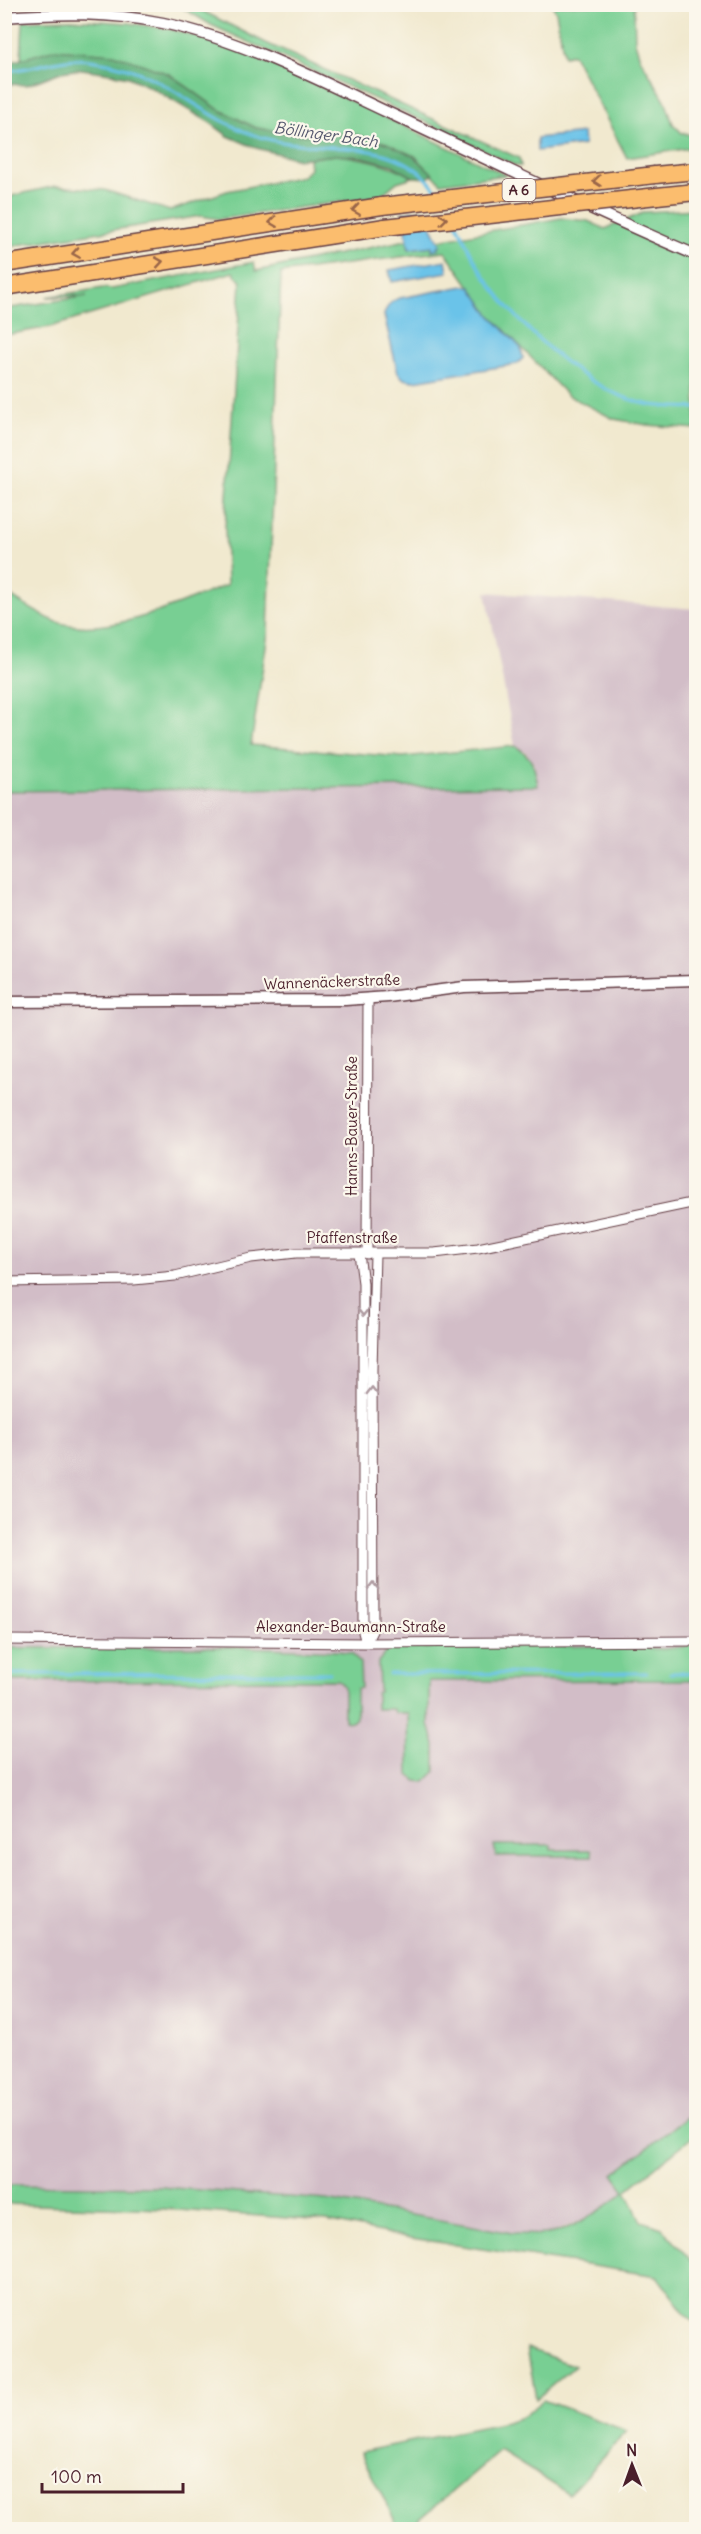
<svg xmlns="http://www.w3.org/2000/svg" width="701" height="2534" font-family="Delius,sans-serif">
<rect width="100%" height="100%" fill="#fbf7ec"/>
<filter id="ink" filterUnits="userSpaceOnUse"><feTurbulence type="fractalNoise" baseFrequency=".0167" numOctaves="2"/><feDisplacementMap in="SourceGraphic" scale="12" xChannelSelector="R" yChannelSelector="G"/><feConvolveMatrix kernelMatrix="1 2 1 2 8 2 1 2 1" color-interpolation-filters="sRGB"/></filter>
<filter id="wash" filterUnits="userSpaceOnUse"><feTurbulence type="fractalNoise" baseFrequency=".008" numOctaves="4" result="noise"/><feDisplacementMap in="SourceGraphic" scale="24" xChannelSelector="R" yChannelSelector="G"/><feGaussianBlur stdDeviation="1.35" result="paint"/><feColorMatrix in="noise" values="0 0 0 0 0 0 0 0 0 0 0 0 0 0 0 0 0 1.4 0 .05"/><feComposite in="paint" operator="in"/></filter>
<g filter="url(#wash)">
<rect width="100%" height="100%" fill="#f1e9cf"/>
<path fill="#d2bdc7" d="M486 592 696 609V2110L662 2137 674 2151 616 2200 595 2214 549 2234H518L327 2200 161 2187 5 2185 4 791 538 786 534 764 526 752 515 746Z"/>
<path fill="#78cf93" stroke="#61775f" stroke-width="1.5" d="M181 5H191L266 43 519 158 521 166H516L437 127 211 25 181 7Z
M552 5H634L635 42 640 58 665 100 673 124 682 133 696 136V147L627 158 573 54 564 56 556 12Z
M71 19 129 23 173 30 210 40 289 71 506 175 441 183 415 156 353 134 300 135 256 128 218 109 169 74 21 58 23 21Z
M336 155C364 158 388 163 413 177L397 182 380 196 219 219 201 216 5 247V200L15 195 56 186 105 190 170 211 227 191 303 176 310 169 309 158Z
M696 209V429L647 425 614 419 567 395 490 315 445 251 281 273 268 633 251 745 403 757 515 746C533 756 535 768 538 786L5 791V593C22 603 39 615 57 622 107 639 180 603 227 585L225 527 241 282 233 272 50 327 5 335V309L87 296 46 297 103 288 112 289 254 262 256 271 407 240 409 249 432 246V250L441 245 438 240 561 218 588 221 605 229 645 212Z
M696 1645V1680L429 1681V1724L435 1745V1772L425 1782 416 1781 409 1775 408 1713H394L393 1709H376V1693L379 1692 378 1662 389 1648 615 1646 663 1649Z
M243 1647 339 1651 352 1653 360 1663 361 1688 356 1689V1718L352 1722 344 1721V1686L338 1680 5 1681V1648Z
M494 1845H551V1850H592V1856H496Z
M696 2110V2134L626 2191 641 2221 662 2228 696 2266V2324L686 2315 657 2276 411 2238 326 2221 165 2209 5 2204V2185L161 2187 327 2200 518 2234C528 2234 537 2235 547 2234 567 2232 611 2205 625 2191L613 2174Z
M527 2348 575 2366 536 2399Z
M543 2400 627 2431 569 2494 500 2451 408 2529H399L360 2452 506 2422 522 2417Z"/>
<path fill="#62b27d" stroke="#566854" stroke-width="1.5" d="M55 49 114 54 169 74 218 109 256 128 300 135 353 134 387 143 414 156 433 174 428 178 413 177 392 165 362 157 336 155 299 159 256 148 228 136 209 122 150 87 128 77 110 73 82 69 61 72 27 85 5 84V64Z"/>
<path fill="#6bc3e9" stroke="#5a718a" stroke-width="1.5" d="M583 133 584 145 537 151V138Z
M423 210 441 245 438 246 439 249 432 250V246L409 249 403 212Z
M446 260 448 272 392 282 389 270Z
M464 286 471 287 490 315 521 348 523 358 517 364 414 381 404 379 398 373 384 315C387 306 391 300 400 298Z"/>
<g fill="none" stroke-linecap="round" stroke-linejoin="round">
<path stroke="#6bc3e9" stroke-width="3" d="M4 72C13 70 23 69 32 67 51 63 70 57 90 60 111 63 132 68 151 78 189 97 222 127 264 138 323 155 402 132 439 195
M456 223C465 239 472 257 482 272 516 324 587 394 651 405 666 407 682 407 696 408
M670 1673H696
M4 1674 330 1673
M389 1674 647 1673"/>
</g>
</g>
<g filter="url(#ink)">
<g fill="none" stroke-linecap="round" stroke-linejoin="round">
<defs>
<path id="minor" d="M359 1254 363 1283V1632L366 1643
M367 1254 368 999
M4 1282 134 1280 175 1276 251 1258 296 1253H434L478 1248 696 1202
M4 1640 366 1643 696 1641
M366 1643 373 1629 372 1370 375 1254"/>
<path id="tertiary" d="M4 17C57 13 111 12 163 23 241 40 315 78 387 112 490 160 591 211 696 255
M4 1002 345 1000 388 997 464 987 696 980"/>
<path id="motorway" d="M655 175 696 171
M657 196 696 192
M4 264 382 206
M4 287 385 227"/>
</defs>
<use href="#minor" stroke="#633d44" stroke-width="11"/>
<use href="#tertiary" stroke="#633d44" stroke-width="13"/>
<use href="#motorway" stroke="#633d44" stroke-width="19"/>
<use href="#minor" stroke="#fff" stroke-width="9"/>
<use href="#tertiary" stroke="#fff" stroke-width="10"/>
<use href="#motorway" stroke="#fbbd6e" stroke-width="16"/>
<defs>
<path id="motorway-bridge" d="M382 206 655 175
M385 227 657 196"/>
</defs>
<use href="#motorway-bridge" stroke="#633d44" stroke-width="19" stroke-linecap="butt"/>
<use href="#motorway-bridge" stroke="#fbbd6e" stroke-width="16"/>
</g>
<defs><path id="oneway-chevron" d="M-2-3.5L2.5 0L-2 3.5" fill="none" stroke-width="1.6" stroke-linecap="round" stroke-linejoin="round" transform="scale(1.5)"/></defs>
<g stroke="#9a6649">
<use href="#oneway-chevron" transform="translate(597 181) rotate(174)"/>
<use href="#oneway-chevron" transform="translate(356 210) rotate(172)"/>
<use href="#oneway-chevron" transform="translate(443 219) rotate(-7)"/>
<use href="#oneway-chevron" transform="translate(273 222) rotate(172)"/>
<use href="#oneway-chevron" transform="translate(76 253) rotate(171)"/>
<use href="#oneway-chevron" transform="translate(159 262) rotate(-9)"/>
</g>
<g stroke="#ae9aa0">
<use href="#oneway-chevron" transform="translate(363 1312) rotate(90)"/>
<use href="#oneway-chevron" transform="translate(372 1391) rotate(-90)"/>
<use href="#oneway-chevron" transform="translate(373 1586) rotate(-91)"/>
</g>
</g>
<g text-anchor="middle" stroke-width="4.5" stroke-linejoin="round" paint-order="stroke">
<rect fill="#fbf7ec" stroke="#7f6065" stroke-width="1.5" x="502.5" y="179" width="33" height="22" rx="4.5"/>
<g font-size="14" font-weight="bold" fill="#4a1f2b">
<text x="519" y="195">A 6</text>
</g>
<g font-size="15" fill="#4a1f2b" stroke="#fbf7ec">
<text transform="translate(332 982) rotate(-2)" y="5">Wannenäckerstraße</text>
<text transform="translate(352 1126) rotate(-90)" y="5">Hanns-Bauer-Straße</text>
<text x="352" y="1243">Pfaffenstraße</text>
<text x="351" y="1632">Alexander-Baumann-Straße</text>
</g>
<g font-size="16" font-style="italic" fill="#56586e" stroke="#fbf7ec">
<text transform="translate(326 134) rotate(8)" y="6">Böllinger Bach</text>
</g>
</g>
<rect width="701" height="2534" fill="none" stroke="#fbf7ec" stroke-width="24"/>
<g transform="translate(632 2465) rotate(359)" stroke="#fbf7ec" stroke-width="4.5" paint-order="stroke">
<path d="M0-4.5L10 22L0 15L-10 22Z" fill="#4a1f2b"/>
<text y="-9" font-size="16" font-weight="bold" text-anchor="middle" fill="#4a1f2b">N</text>
</g>
<path d="M42 2483v9h141v-9" fill="none" stroke="#4a1f2b" stroke-width="3"/>
<text x="51" y="2483" font-size="18" fill="#4a1f2b" stroke="#fbf7ec" stroke-width="4.5" paint-order="stroke">100 m</text>
</svg>
